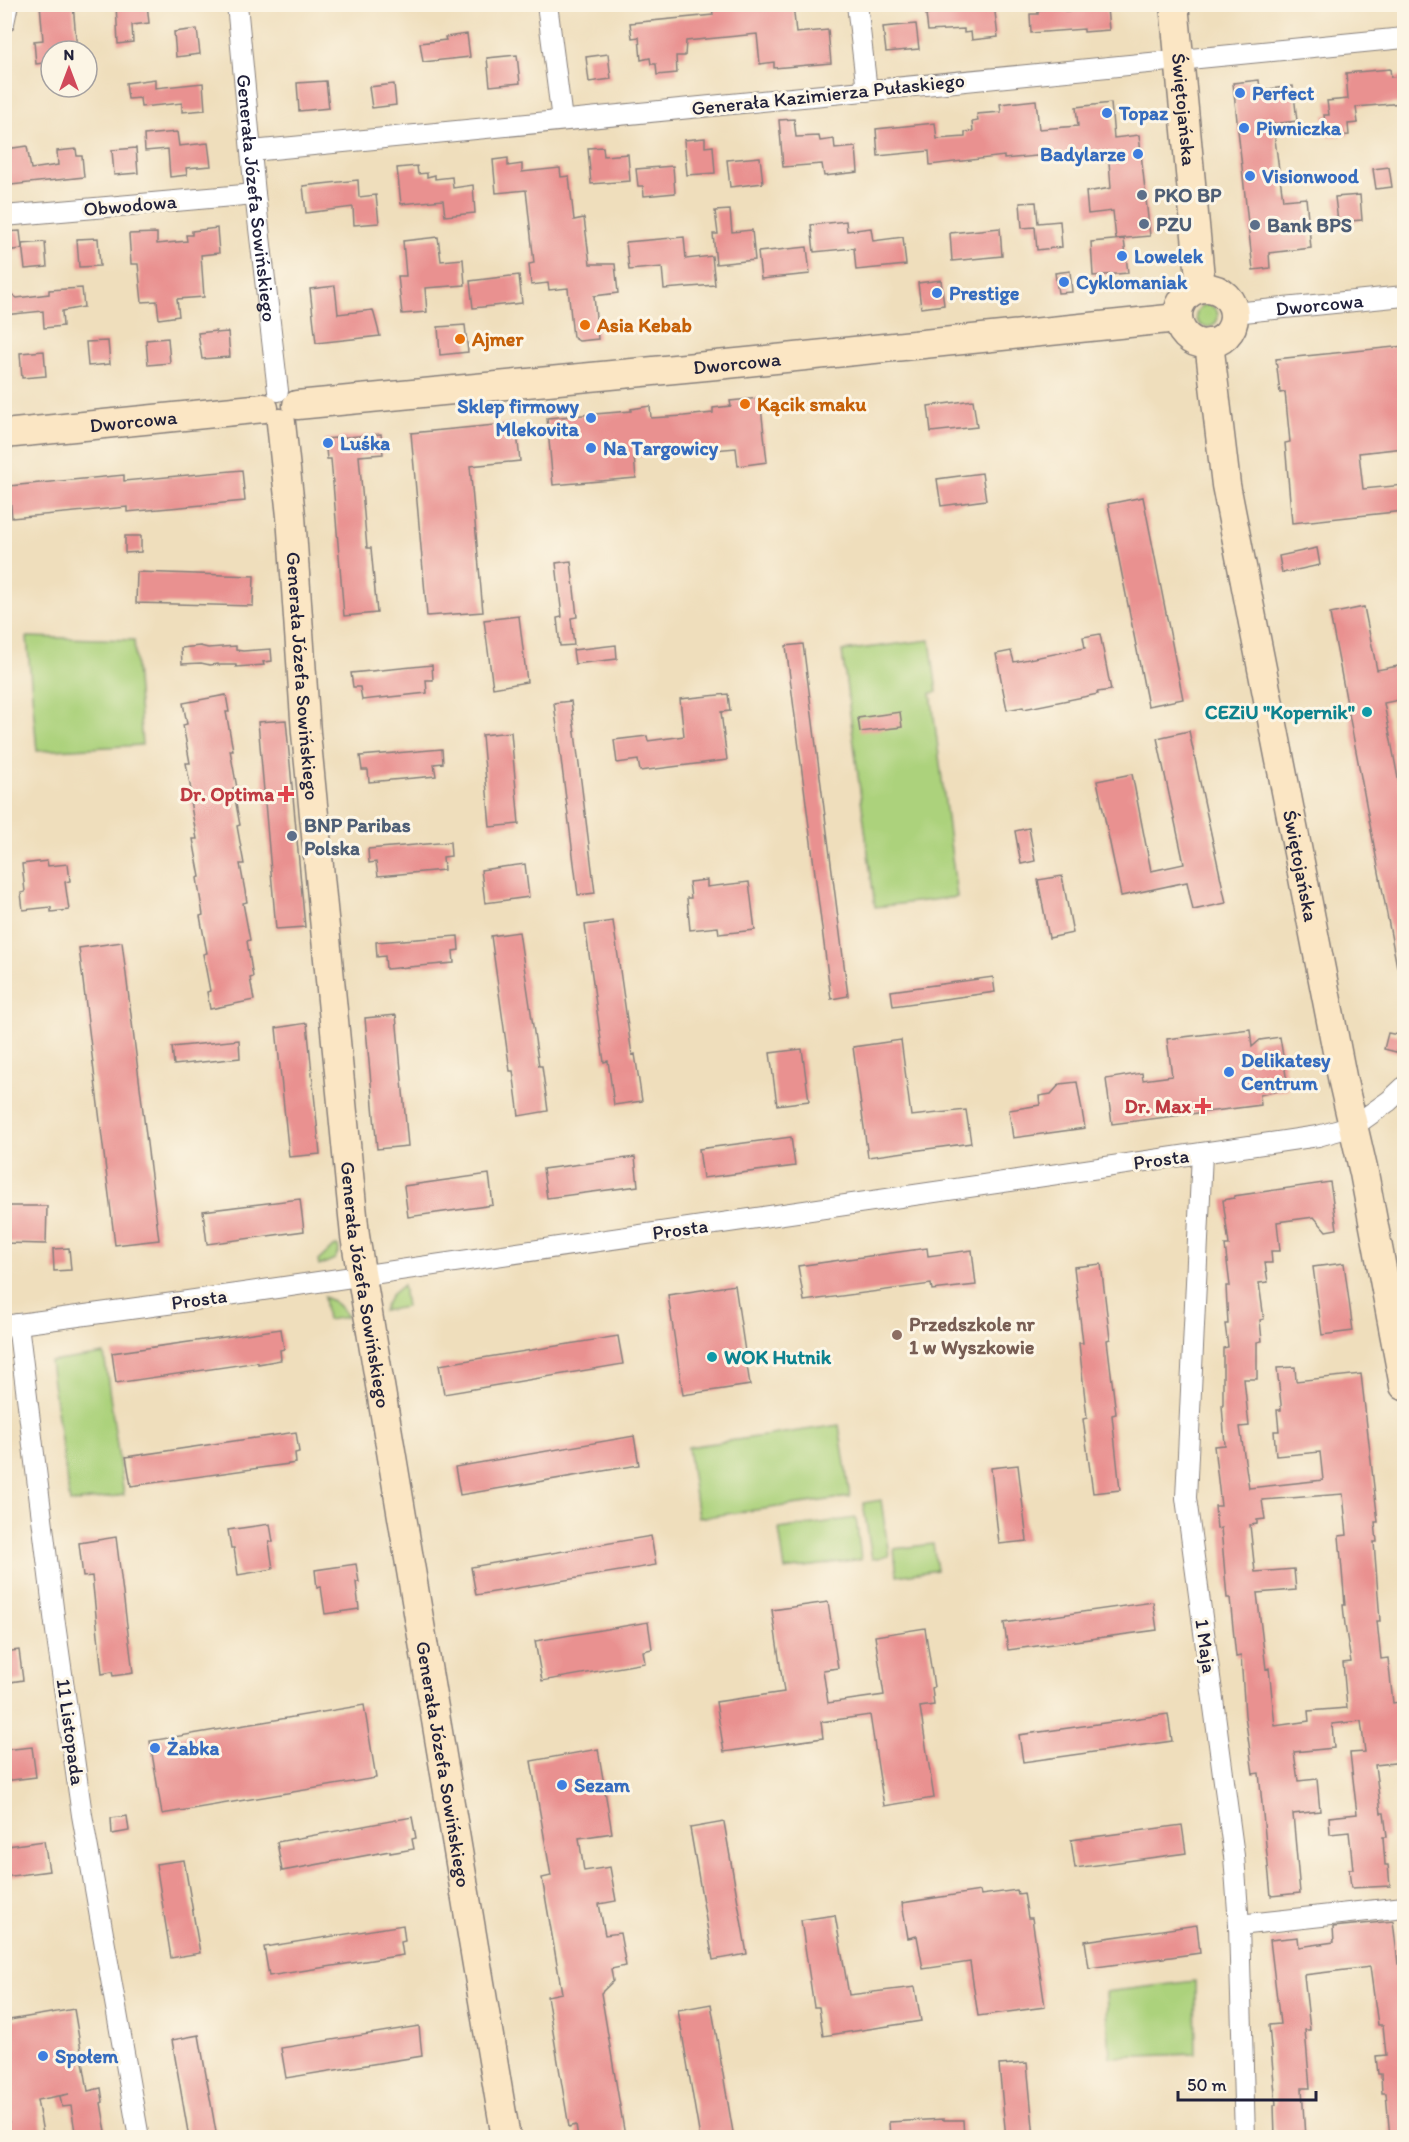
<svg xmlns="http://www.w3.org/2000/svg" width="1409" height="2142" font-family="Itim,sans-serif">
<rect width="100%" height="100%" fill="#fcf5e5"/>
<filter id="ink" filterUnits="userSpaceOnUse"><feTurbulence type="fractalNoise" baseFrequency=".0167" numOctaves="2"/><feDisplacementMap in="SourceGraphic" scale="12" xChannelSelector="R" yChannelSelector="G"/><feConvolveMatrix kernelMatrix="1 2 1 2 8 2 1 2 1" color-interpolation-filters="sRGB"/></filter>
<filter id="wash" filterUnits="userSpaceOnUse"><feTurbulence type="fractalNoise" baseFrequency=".008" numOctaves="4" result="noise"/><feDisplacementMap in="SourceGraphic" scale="24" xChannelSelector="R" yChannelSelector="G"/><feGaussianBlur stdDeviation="1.35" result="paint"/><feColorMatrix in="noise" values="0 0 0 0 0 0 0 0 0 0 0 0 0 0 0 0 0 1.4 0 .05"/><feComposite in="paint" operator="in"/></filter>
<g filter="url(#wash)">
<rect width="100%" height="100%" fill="#efdebc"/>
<path fill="#acd27c" stroke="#677a5c" stroke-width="1.5" d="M1196 316a11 11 0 1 1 22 0a11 11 0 1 1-22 0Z
M27 637 134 640 142 745 37 751Z
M930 640 937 692 931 693 957 897 875 907 842 651Z
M338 1246 339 1250 335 1259 319 1266 318 1261 333 1247Z
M403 1285 406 1307 383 1311 391 1295Z
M324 1297C335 1301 342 1307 347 1317L327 1320Z
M104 1354 124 1495 70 1503 50 1362Z
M839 1425 850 1497 698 1518 688 1447Z
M881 1500 889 1556 872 1559 863 1503Z
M856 1518 861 1559 785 1570 779 1529Z
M933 1544 937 1570 897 1576 894 1549Z
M1195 1981 1196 2054 1110 2057 1106 1992Z"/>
<g id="blocks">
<path fill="#e99190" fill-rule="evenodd" d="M40 4H73L77 51H51V62L36 64 34 41 43 40Z
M116 4H147L149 23 132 25 133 42 118 44Z
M712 4H793L796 33 828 30 831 63 774 68V62L760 64 757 34 686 41 685 56H676L677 73 657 75 656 64H651L650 58 641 60 639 37 632 38 630 23 713 15Z
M931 4H994L998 37 972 40 971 32 964 33V29L928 31 926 14 932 13Z
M1046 4H1064L1065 11 1107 8 1109 30 1084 32V29L1031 33 1030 14H1038V10L1046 9Z
M916 24 919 49 886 52 883 27Z
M197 29 200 54 176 57 174 32Z
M467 34 470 57 423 62 420 43 446 40 445 37Z
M608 54 611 79 589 82 586 57Z
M517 55 520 83 490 86 487 58Z
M1390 69 1391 77 1401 76 1403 103 1356 107 1358 123 1348 124 1349 135 1326 137 1324 115H1329L1327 101 1348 99 1346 73Z
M155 79V88L203 83 205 110 182 112V103L141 107 140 98 128 99 126 83Z
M1259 80 1260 90 1293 86 1297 121 1273 124 1283 200 1306 198 1311 248 1269 253 1270 268 1253 270 1233 83Z
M326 81 329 108 299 111 297 83Z
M394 84 396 105 372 108 369 87Z
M1036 100 1039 129 1078 126 1076 107 1111 103 1114 138 1139 135 1150 236 1116 239 1113 211 1088 214 1086 192 1111 188 1109 162 1100 161V158L1082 159 1081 152 1004 159V156L930 165 929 151 878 156 876 129 935 123 937 139 965 137V132L973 131 972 122 978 121 977 114 1001 112 1000 104Z
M794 119 796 137 819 136 820 141 834 139 835 149 856 147 858 172 824 176 822 164 783 167 779 120Z
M177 132 179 146 208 143 211 166 186 168 187 175 170 177 168 149 145 151 144 135Z
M705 138V147L713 146 715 173 687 175 684 140Z
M27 146 31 169 58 165 57 151 76 149 77 156H82L84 177 11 185 10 178 4 179V159L7 158 6 149Z
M603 147 604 156 628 154 630 181 591 184 588 148Z
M136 148 138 173 114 175 112 150Z
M760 157 763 183 730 187 727 160Z
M508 158V166L522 164V172L560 168 561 177 569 176 574 220 584 218 590 264H615L618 293 594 296 598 339 579 341 573 337 568 288 549 290 548 283 531 285 529 264 534 263 526 190 496 193 493 160Z
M417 166 418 174 427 173V177L435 175V179L452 177 453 188 473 185 475 213 445 216 443 200 401 204 397 168Z
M673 166 675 193 644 196 643 186H638L636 169Z
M1389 167 1392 187 1376 189 1373 169Z
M358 180 359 197 376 195 379 223 354 225 353 207 306 213 303 186Z
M1360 195 1362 220 1338 222 1335 197Z
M1036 202 1038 223 1060 221 1062 247 1037 250 1035 227 1022 228 1020 203Z
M730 210 732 232 752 230 755 260 716 264 713 234H718L715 211Z
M846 221 847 231 871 228 873 241 903 237 906 265 856 270 854 248 814 252 811 225Z
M217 228 219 253 201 255 204 297 177 299 179 316 159 319 157 301 142 302 138 264H131L129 234 157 233V244L187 241 186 235H192V231Z
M1000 228 1002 256 952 261 950 233Z
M20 231 22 249 4 251V232Z
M438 237 441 261 463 259 465 285 425 288 427 312 402 314 398 276H406L403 241Z
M684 237 686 259 712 256 715 285 664 289 662 267 629 270 626 242Z
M98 238 100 266 79 267 77 239Z
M1124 239 1128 273 1093 276 1091 242Z
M45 242 47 267 25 269 22 244Z
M807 247 810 274 761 279 758 252Z
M1070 271 1072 292 1058 293 1055 273Z
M519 275 522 303 473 308 470 281Z
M941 280 944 305 921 308 918 283Z
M335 286 338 314 373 310 380 336 316 343 310 289Z
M82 288 84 307 62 311 63 326 44 328 43 311 4 315V289L17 298 49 294V290Z
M465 325 468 352 440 355 438 327Z
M216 331V333L228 332 230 357 202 359 198 333Z
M168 338 170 363 148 365 146 340Z
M108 341 110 364 88 366 86 342Z
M1404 346V448L1359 453 1363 489 1404 485V511L1292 523 1285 443 1290 442 1285 392 1280 393 1276 359Z
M44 351 46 376 22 378 20 353Z
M760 398 767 462 738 466 736 448 634 457 636 478 553 485 547 418 631 411V409L650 406 651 418 684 416 713 413V408L731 406 730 401Z
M973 400 977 427 931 432 928 406Z
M516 423 520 461 470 466 483 612 427 616 411 433Z
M381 434 383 454 359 456 367 548H371L377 613 344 616 331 459H327L325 439Z
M242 470 245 501 127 512V507L12 518 9 486 124 475V481Z
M982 473 986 500 941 506 937 479Z
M1143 497 1183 699 1148 706 1108 504Z
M125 536H141V552L125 553Z
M1317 548 1320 565 1282 573 1279 556Z
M571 561 577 617 571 618 574 645 560 646 557 618 562 617 556 563Z
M137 572 254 576 253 606 136 603Z
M1364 607 1377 670 1404 665V699L1384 703 1404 811V966L1397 967 1330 614Z
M519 616 527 682 493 688 484 620Z
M1100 634 1111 690 1097 692 1098 694 1024 709 1023 707 1007 710 996 654 1011 651 1014 662 1085 648 1083 637Z
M803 644 848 996 831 999 786 646Z
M616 645 617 659 575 664 573 650Z
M200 646 208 648 236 646V650L243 651 271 649 272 661 263 662 264 665 236 667V665H218V664L210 665 201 663 182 664 181 648Z
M432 665 433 680H426L427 693 362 700 360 687H353L351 673Z
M728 694 730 711 721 712 727 760 640 771 638 760 617 763 614 740 647 736 648 741 684 736 680 699Z
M226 695 229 712H226L233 750H230L237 788H233L240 825 237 826 244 864H240L247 902 243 903 250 940 247 941 253 977 250 978 254 1000 210 1009 207 992 210 991 203 954 207 953 200 916 203 915 197 878 200 877 193 839H197L190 801H193L186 763H190L183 725 187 724 183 703Z
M571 701 595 893 578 895 554 703Z
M900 712 902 727 860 732 858 718Z
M286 720 305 927 276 929 258 722Z
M1189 731 1226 903 1193 910 1187 882 1121 896 1097 781 1132 774 1151 871 1184 864 1157 738Z
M511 732 519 824 490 827 482 735Z
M442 749 443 763 434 764 436 776 369 782 368 770H362L360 756Z
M1029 828 1035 861 1021 864 1015 831Z
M450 842 451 856 443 857 444 870 378 876 376 862 369 863 368 849Z
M47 861 48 866 68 864 70 881 65 882 69 910 51 912V907L23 910 21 893 25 892 22 864Z
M525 864 529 897 485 903 481 870Z
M1062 876 1073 933 1049 938 1038 880Z
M707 880V887L749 882 755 930 719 934 718 927 690 930 687 898H691L689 882Z
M613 921 632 1055 635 1054 642 1101 614 1105 608 1061 604 1062 585 925Z
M519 932 539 1066H542L548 1111 519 1116 513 1071H510L491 936Z
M458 936 459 950 453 951 454 963 386 969 385 956 377 957 376 942Z
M122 942 159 1240 115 1245 79 948Z
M993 977 995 992 893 1006 891 991Z
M396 1015 408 1146 377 1149 365 1018Z
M307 1023 320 1154 289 1157 276 1028Z
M1250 1029 1252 1047 1260 1040 1280 1037 1288 1089 1260 1095 1261 1105 1112 1124 1106 1079 1142 1073 1143 1080 1172 1076 1167 1039Z
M1388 1033 1404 1036V1054L1384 1049Z
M239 1040 240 1058 174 1065 172 1047Z
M901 1040 911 1116 966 1110 971 1143 868 1157 853 1047Z
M802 1049 809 1101 777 1105 770 1053Z
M1077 1082 1085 1128 1013 1138 1009 1110 1040 1105 1039 1096 1051 1094 1060 1084Z
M791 1137 795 1166 703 1178 699 1149Z
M635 1157 638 1186 547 1198 543 1169Z
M489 1174 493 1205 408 1217 404 1186Z
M1330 1182 1337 1229 1326 1231 1314 1217 1277 1222 1280 1251H1271L1272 1263H1265L1268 1282 1259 1283 1264 1319 1260 1320 1262 1341 1257 1342V1379H1244L1249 1426 1240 1427 1249 1488 1323 1480 1320 1452 1276 1456 1274 1431H1279L1277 1410H1281V1404L1277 1368 1295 1367 1296 1381 1361 1374 1378 1522H1375L1377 1542H1374L1380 1621H1377L1381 1659 1388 1658 1393 1703 1400 1702 1404 1762 1375 1765 1381 1813H1384L1387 1837H1383L1385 1865H1388L1390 1886 1351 1888 1349 1869H1353L1349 1832 1330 1834 1329 1817 1357 1814 1350 1753 1365 1752 1361 1721 1332 1724 1334 1748 1294 1752 1298 1781 1317 1779 1320 1811 1293 1814 1300 1893 1271 1896 1259 1773 1253 1774 1245 1715 1241 1656 1236 1657 1230 1598H1227L1221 1528 1217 1529 1215 1506H1221L1214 1446 1225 1445 1222 1405H1223V1348L1228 1347 1225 1324H1228L1226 1286H1230L1225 1245H1229L1223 1200 1234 1198V1196ZM1343 1494 1347 1535 1339 1536 1345 1605H1343L1345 1625 1351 1662 1343 1663 1347 1708 1308 1711 1309 1721 1275 1726 1269 1668 1266 1669 1257 1593 1296 1590 1294 1569 1255 1572 1250 1525 1257 1524V1520L1265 1519 1262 1500Z
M300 1199 304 1231 207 1244 203 1211Z
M4 1206H47L46 1244 4 1243Z
M69 1248 71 1270 54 1271 53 1249Z
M927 1248 928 1256 972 1250 976 1285 932 1290 931 1284 804 1301 798 1266Z
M1344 1263 1353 1331 1322 1335 1313 1267Z
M1101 1264 1110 1339 1107 1340 1116 1414 1112 1415 1120 1490 1093 1493 1083 1419 1087 1418 1079 1343H1083L1074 1267Z
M735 1285 750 1385 683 1395 668 1295Z
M281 1329 284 1349 280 1350 281 1360 258 1364V1362L116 1383 112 1353Z
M618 1336 623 1364 444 1394 439 1365Z
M296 1432 299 1452 295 1453 296 1463 131 1486 126 1457Z
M634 1436 639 1465 460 1495 455 1467Z
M1018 1465 1027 1541 999 1544 991 1468Z
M270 1524 273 1542H269L273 1569 238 1575 234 1548H231L228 1530Z
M651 1536 656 1565 476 1595 471 1567Z
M116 1537 133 1673 113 1676 112 1672 102 1674 92 1576 83 1577 79 1543Z
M356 1564 359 1582H356L359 1609 325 1614 321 1587 317 1588 315 1570Z
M828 1602 838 1668 823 1670 828 1703 884 1695 875 1636 925 1628 934 1687 932 1688 934 1705 920 1707 934 1798 884 1806 870 1715 821 1722 823 1738 724 1752 716 1702 784 1692 772 1610Z
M1153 1602 1157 1630 1008 1650 1004 1623Z
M648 1622 652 1649 643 1651 645 1663 542 1681 535 1641Z
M19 1650 23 1680 4 1683V1652Z
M364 1705 376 1778 162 1814 150 1741Z
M1168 1714 1172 1741 1023 1762 1019 1735Z
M32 1747 36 1777 4 1781V1750Z
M598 1749 612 1833 579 1838 584 1871 610 1867 616 1901 599 1904 605 1935 620 1933 626 1966 611 1969 613 1981 601 1993 625 2136 578 2138 576 2125 569 2127 547 1996 562 1993 542 1878 551 1876 531 1761Z
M127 1816 129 1831 112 1834 111 1818Z
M412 1817 416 1838 412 1839 414 1849 390 1853V1851L282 1871 277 1842Z
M724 1822 747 1954 713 1960 690 1828Z
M1182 1825 1186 1853 1075 1868 1071 1840Z
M44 1841 49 1871 4 1877V1849H8V1846Z
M184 1860 200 1953 171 1958 156 1864Z
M1017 1890 1018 1894 1024 1893 1028 1918H1032L1045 2007 978 2016 970 1962 923 1969 917 1936 908 1938 902 1903 980 1891 981 1895Z
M835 1915 849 1995 915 1987 921 2021 823 2036 819 2007H814L801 1920Z
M1393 1921 1398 1964H1402L1404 1987V2138H1390L1386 2093H1382L1381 2074H1378L1376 2056 1386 2055 1383 2025H1378L1370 1967 1304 1975 1310 2030H1305L1310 2088H1302L1305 2138H1275L1274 2105H1276L1269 2025 1280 2024 1270 1940 1298 1937 1299 1947 1334 1942 1333 1927Z
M403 1925 405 1941 401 1942 403 1955 269 1976 264 1947Z
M1197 1925 1200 1953 1089 1968 1085 1941Z
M711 2004 734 2138H700L678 2010Z
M74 2009 88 2091 101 2088 103 2102 101 2103 107 2138H76L71 2106 62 2107 60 2096 69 2094 37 2100 44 2138H4V2123L9 2122 4 2098V2021Z
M419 2026 422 2056 286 2078 281 2048Z
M199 2035 217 2138H189L172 2040Z
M1027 2063 1034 2138H1006L999 2065Z
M944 2119V2120H963L964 2138H890L889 2122Z"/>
</g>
</g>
<g filter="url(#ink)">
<use href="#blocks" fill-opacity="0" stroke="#88807c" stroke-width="1.5"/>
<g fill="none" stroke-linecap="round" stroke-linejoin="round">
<defs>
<g id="street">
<path id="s1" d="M237 4 255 194 278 391"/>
<path d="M547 4 562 120"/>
<path d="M857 4 867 91"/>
<path d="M4 23 8 4"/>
<path d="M252 151 1404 38"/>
<path d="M4 216 255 194"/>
<path id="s2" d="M1234 313 1404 296"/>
<path d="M1202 1153 1186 1498 1234 1856 1239 1925 1245 2138"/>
<path d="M18 1324 55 1624 82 1815 139 2138"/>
<path d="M4 1326 174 1303 1318 1136 1354 1126 1389 1101 1404 1087"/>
<path d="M1239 1925 1404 1907"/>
</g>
<g id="secondary">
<path id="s3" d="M1174 4 1201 288"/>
<circle cx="1206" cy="316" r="28"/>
<path id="s4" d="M1209 343 1226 485 1343 1082 1364 1173 1404 1386"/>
<path id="s5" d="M297 405 727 364 1178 318"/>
<path id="s6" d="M281 423 291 516 306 733 355 1236 506 2138"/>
<path id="s7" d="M4 434 264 408"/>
</g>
</defs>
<use href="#street" stroke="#88807c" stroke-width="22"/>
<use href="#secondary" stroke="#88807c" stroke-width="31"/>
<use href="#street" stroke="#fff" stroke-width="20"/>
<use href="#secondary" stroke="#fbe6c4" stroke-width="28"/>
</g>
</g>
<g fill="#3f7fe0" stroke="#fcf5e5" stroke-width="2">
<circle cx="1240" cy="93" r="6"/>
<circle cx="1107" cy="113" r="6"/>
<circle cx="1244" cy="128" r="6"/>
<circle cx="1138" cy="154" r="6"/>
<circle cx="1250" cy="176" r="6"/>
<circle cx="1122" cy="256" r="6"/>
<circle cx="1064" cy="282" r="6"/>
<circle cx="937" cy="293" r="6"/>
<circle cx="591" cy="418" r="6"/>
<circle cx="328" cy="443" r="6"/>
<circle cx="591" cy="448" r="6"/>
<circle cx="1229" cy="1072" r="6"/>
<circle cx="155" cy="1748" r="6"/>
<circle cx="562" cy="1785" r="6"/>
<circle cx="43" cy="2056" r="6"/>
</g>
<g fill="#5c6f8a" stroke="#fcf5e5" stroke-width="2">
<circle cx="1142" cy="195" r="6"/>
<circle cx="1144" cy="224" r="6"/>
<circle cx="1255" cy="225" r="6"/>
<circle cx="292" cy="836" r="6"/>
</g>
<g fill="#e8710a" stroke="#fcf5e5" stroke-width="2">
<circle cx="585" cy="325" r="6"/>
<circle cx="460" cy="339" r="6"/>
<circle cx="745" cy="404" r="6"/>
</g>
<g fill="#0f9aa8" stroke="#fcf5e5" stroke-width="2">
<circle cx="1367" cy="712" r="6"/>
<circle cx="712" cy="1357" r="6"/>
</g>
<g fill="#e0444e" stroke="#fcf5e5" stroke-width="2">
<path d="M283 785h6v6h6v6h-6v6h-6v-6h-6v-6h6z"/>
<path d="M1200 1097h6v6h6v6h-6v6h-6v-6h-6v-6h6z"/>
</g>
<circle fill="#8d6e63" stroke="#fcf5e5" stroke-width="2" cx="897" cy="1335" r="6"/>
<g text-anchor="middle" stroke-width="6" stroke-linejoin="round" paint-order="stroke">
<g font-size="20" font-weight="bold" fill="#366cbe" stroke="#fcf5e5" text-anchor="start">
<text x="1252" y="100">Perfect</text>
<text x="1119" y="120">Topaz</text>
<text x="1256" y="135">Piwniczka</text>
<text x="1126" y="161" text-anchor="end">Badylarze</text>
<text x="1262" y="183">Visionwood</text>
<text x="1134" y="263">Lowelek</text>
<text x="1076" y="289">Cyklomaniak</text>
<text x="949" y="300">Prestige</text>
<text x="579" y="413" text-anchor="end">Sklep firmowy<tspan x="579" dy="23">Mlekovita</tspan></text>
<text x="340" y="450">Luśka</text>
<text x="603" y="455">Na Targowicy</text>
<text x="1241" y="1067">Delikatesy<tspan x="1241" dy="23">Centrum</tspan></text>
<text x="167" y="1755">Żabka</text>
<text x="574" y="1792">Sezam</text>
<text x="55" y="2063">Społem</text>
</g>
<g font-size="20" fill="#22223b" stroke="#fcf5e5">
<text transform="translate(828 94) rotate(-6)" y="7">Generała Kazimierza Pułaskiego</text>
<text dy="7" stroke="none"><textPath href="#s3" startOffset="106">Świętojańska</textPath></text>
<text dy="7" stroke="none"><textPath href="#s1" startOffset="195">Generała Józefa Sowińskiego</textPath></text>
<text transform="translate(130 205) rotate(-5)" y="7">Obwodowa</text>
<text dy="7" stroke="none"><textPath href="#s2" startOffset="86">Dworcowa</textPath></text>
<text dy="7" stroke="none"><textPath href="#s5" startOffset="442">Dworcowa</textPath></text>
<text dy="7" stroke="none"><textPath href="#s7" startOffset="130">Dworcowa</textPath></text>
<text dy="7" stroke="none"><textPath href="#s6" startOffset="254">Generała Józefa Sowińskiego</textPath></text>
<text dy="7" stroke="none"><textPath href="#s4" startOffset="531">Świętojańska</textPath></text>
<text transform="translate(1161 1159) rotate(-8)" y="7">Prosta</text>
<text transform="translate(680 1229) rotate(-8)" y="7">Prosta</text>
<text dy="7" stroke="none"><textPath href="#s6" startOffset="866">Generała Józefa Sowińskiego</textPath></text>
<text transform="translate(199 1299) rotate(-8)" y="7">Prosta</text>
<text transform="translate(1206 1646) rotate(82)" y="7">1 Maja</text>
<text transform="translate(71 1732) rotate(82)" y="7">11 Listopada</text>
<text dy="7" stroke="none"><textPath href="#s6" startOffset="1352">Generała Józefa Sowińskiego</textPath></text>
</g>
<g font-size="20" font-weight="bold" fill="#4e5e75" stroke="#fcf5e5" text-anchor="start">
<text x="1154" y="202">PKO BP</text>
<text x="1156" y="231">PZU</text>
<text x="1267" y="232">Bank BPS</text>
<text x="304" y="832">BNP Paribas<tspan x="304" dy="23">Polska</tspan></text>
</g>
<g font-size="20" font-weight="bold" fill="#c56008" stroke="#fcf5e5" text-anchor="start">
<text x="597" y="332">Asia Kebab</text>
<text x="472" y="346">Ajmer</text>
<text x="757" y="411">Kącik smaku</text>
</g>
<g font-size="20" font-weight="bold" fill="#0d838f" stroke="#fcf5e5" text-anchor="end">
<text x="1355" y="719">CEZiU "Kopernik"</text>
<text x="724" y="1364" text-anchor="start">WOK Hutnik</text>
</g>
<g font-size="20" font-weight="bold" fill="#be3a42" stroke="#fcf5e5" text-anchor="end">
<text x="274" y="801">Dr. Optima</text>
<text x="1191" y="1113">Dr. Max</text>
</g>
<g font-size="20" font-weight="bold" fill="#785e54" stroke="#fcf5e5" text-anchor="start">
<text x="909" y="1331">Przedszkole nr<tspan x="909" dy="23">1 w Wyszkowie</tspan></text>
</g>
</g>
<rect width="1409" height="2142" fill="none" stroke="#fcf5e5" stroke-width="24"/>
<g transform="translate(69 69)"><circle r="28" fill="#fcf5e5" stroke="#a5a1a1" stroke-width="1.5"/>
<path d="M0-4.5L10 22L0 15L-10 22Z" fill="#d1495b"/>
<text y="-9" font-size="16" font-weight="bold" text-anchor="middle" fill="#22223b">N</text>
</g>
<path d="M1178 2091v9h138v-9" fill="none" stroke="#22223b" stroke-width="3"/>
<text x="1187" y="2091" font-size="18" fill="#22223b" stroke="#fcf5e5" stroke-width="4.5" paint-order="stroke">50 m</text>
</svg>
